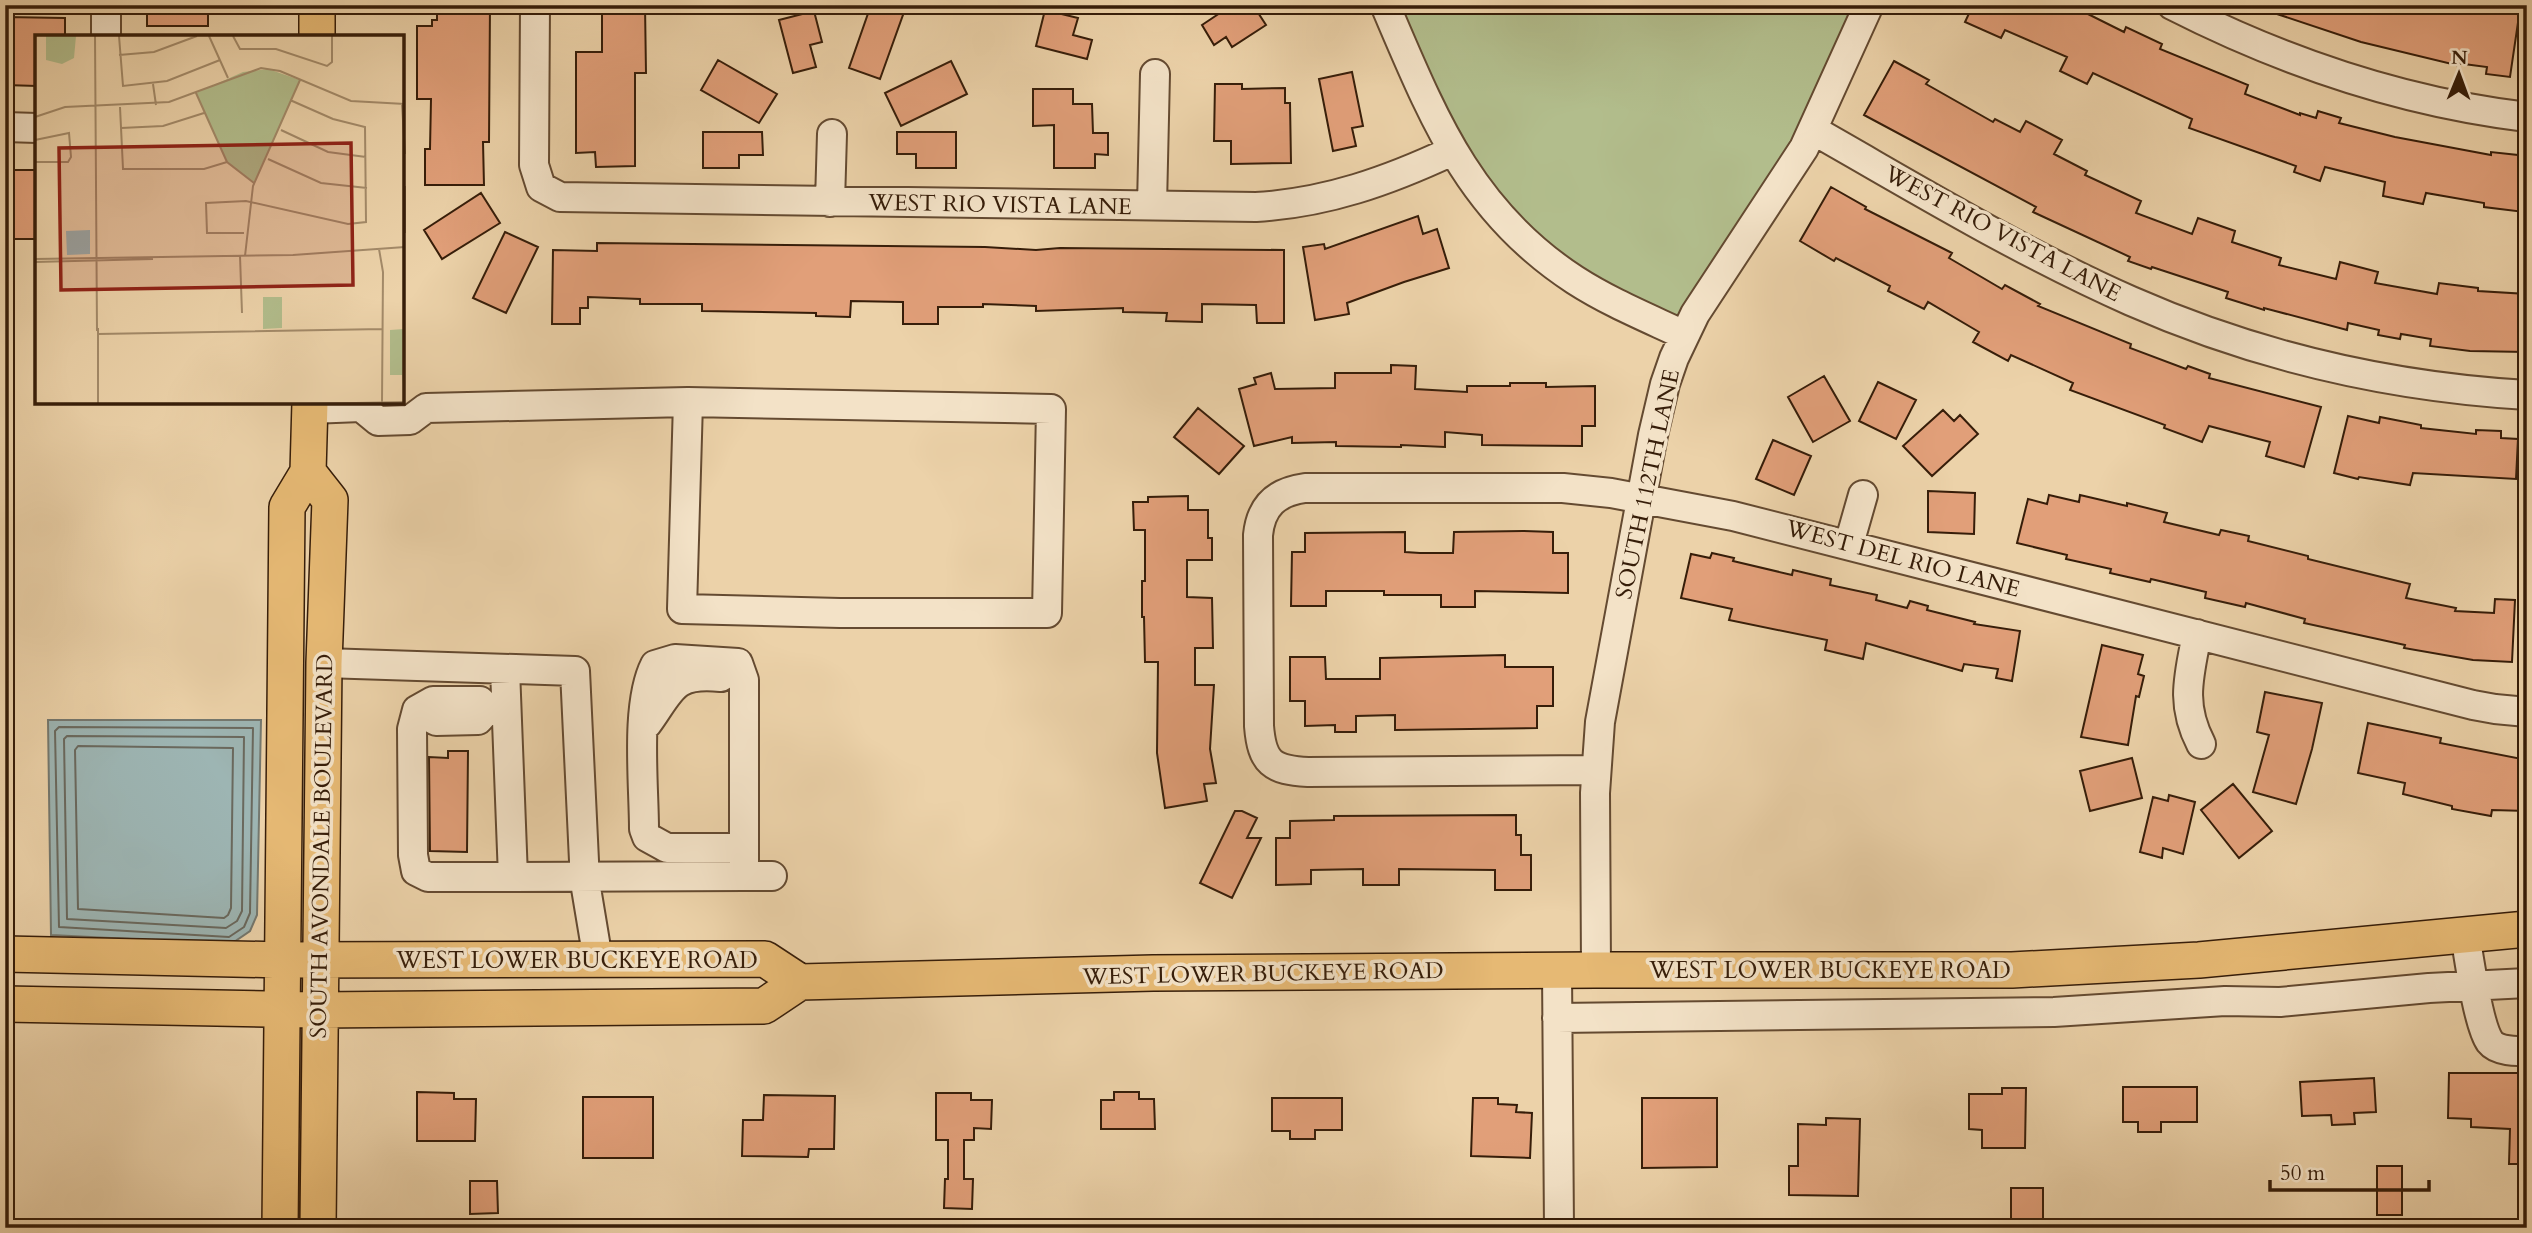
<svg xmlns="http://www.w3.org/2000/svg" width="2532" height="1233" font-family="Cardo,serif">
<rect width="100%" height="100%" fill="#ecd2a9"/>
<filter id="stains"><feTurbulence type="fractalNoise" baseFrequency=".00286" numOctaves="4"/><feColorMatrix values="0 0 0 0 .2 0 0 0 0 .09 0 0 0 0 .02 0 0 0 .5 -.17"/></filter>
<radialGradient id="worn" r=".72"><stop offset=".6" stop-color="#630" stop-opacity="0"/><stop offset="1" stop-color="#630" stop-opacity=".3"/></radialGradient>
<path fill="#b2bd8c" stroke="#746d4a" stroke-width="2" d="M1385 5H1869L1684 335 1512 229Z"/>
<path fill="#9db5b3" stroke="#74786f" stroke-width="2" d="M48 720H261L257 915 250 931 231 944 51 935Z"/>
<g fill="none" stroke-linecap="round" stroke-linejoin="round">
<path stroke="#6a695e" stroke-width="2" d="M59 727 253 728 250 913 244 927 229 937 59 927 55 731Z
M67 736 244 737 242 911 237 921 226 928 67 919 64 739Z
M78 746 233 748 231 908 228 915 224 918 78 909 75 750Z"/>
</g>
<path fill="#e19f79" stroke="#361d09" stroke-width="2" d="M147 5H208V26H147Z
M437 5H490L489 142H483L484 185H425V149H430L431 99H417V26H432V20H437Z
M602 5H645L646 73H635V166L596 167 595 152 576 153V52H602Z
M871 5H885L904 12 880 79 849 68Z
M1232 5H1253L1266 25 1232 47 1226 37 1214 45 1202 25Z
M1973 5H2070L2124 32 2126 27 2162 44 2160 49 2248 85 2245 94 2300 115V113L2316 118 2318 111 2341 118 2339 123 2395 137 2491 155V152L2527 156V188L2524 212 2484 207V203L2426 193 2423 204 2383 196 2385 182 2325 167 2320 181 2294 172 2296 166 2189 128 2192 119 2093 73 2087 84 2060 71 2067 57 2005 30 2001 38 1965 22Z
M2263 5H2498L2520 9 2510 77 2486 74 2487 67 2456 63V65L2361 42 2262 9Z
M1045 10 1078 18 1073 35 1092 40 1087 59 1036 46Z
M814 11 822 42 810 45 816 67 793 73 779 20Z
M5 17 65 18V37H37V86L5 85Z
M718 60 777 94 759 123 701 90Z
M951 61 967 94 901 126 885 93Z
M1894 61 1929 80 1926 84 1993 122 1995 119 2020 132 2026 121 2062 140 2054 154 2087 171 2085 175 2141 201 2136 213 2192 234 2198 218 2235 231 2232 242 2281 258 2279 265 2336 279 2340 262 2378 272 2375 283 2437 294 2439 283 2478 288V291L2527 294 2526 352 2470 351 2430 346 2431 339 2401 334 2400 339 2378 335 2379 330 2348 323 2347 330 2264 308V310L2226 298 2228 292 2152 267 2151 269 2128 261 2130 257 2033 212 2036 207 1864 115Z
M1352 72 1363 126 1352 128 1356 146 1333 151 1319 79Z
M1215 84H1242V89L1285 88V103H1290L1291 163 1231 164V141H1214Z
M1033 89H1073V104H1092L1093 133H1108V155L1095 154V168H1054V125L1033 126Z
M703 132H762L763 155H739V168H703Z
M897 132H956V168H916V154H897Z
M5 170H37V239H5Z
M1831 187 1866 207 1865 209 1952 253 1949 258 2002 289 2005 285 2040 304 2038 306 2131 344 2130 348 2186 369 2188 366 2210 374 2209 378 2321 407 2304 467 2266 456 2270 442 2209 426 2202 442 2164 428 2165 425 2070 390 2073 383 2011 355 2008 361 1973 342 1979 332 1928 302 1924 309 1888 291 1890 286 1836 258 1834 261 1800 241Z
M481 193 500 223 442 259 424 230Z
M1418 216 1423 234 1437 229 1449 268 1404 282 1347 303 1349 314 1315 320 1303 247 1324 244 1325 249Z
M505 232 538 247 506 313 473 298Z
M597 243 985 247 1036 250 1060 248 1284 250V323H1257L1256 305 1202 304V322L1166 321 1167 313 1123 312V308L1036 311V306L983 304V307H938V324H903V302L851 301 850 317 816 316V313L702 311V304H640V299L588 297V308H580V324H552L553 250 597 251Z
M1391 365 1416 366 1415 389 1467 392V386H1510V383H1546V387L1595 386V426H1582V446L1482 445V435L1445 432V447L1401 445V447L1336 446V442L1292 443V437L1254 446 1239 389 1256 384 1254 378 1271 373 1275 389 1335 388V373H1391Z
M1824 376 1850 421 1813 442 1788 397Z
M1878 382 1916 400 1896 439 1859 421Z
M1198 408 1244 446 1219 474 1174 437Z
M1943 410 1954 421 1960 415 1978 434 1932 476 1903 446Z
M2348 416 2379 423 2380 417 2421 425V428L2476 434V430L2501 431V438L2518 439 2516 479 2413 473 2410 485 2359 477 2358 479 2334 473Z
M1773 440 1811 456 1794 495 1756 479Z
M1928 491 1975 493 1974 534 1928 532Z
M2049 495 2079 502 2080 495 2127 506V503L2167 513 2164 522 2219 535 2221 530 2249 536 2248 541 2308 556V559L2410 584 2406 598 2456 608 2455 611 2494 613 2495 599 2515 600 2512 662 2473 660 2404 648 2405 645 2304 623 2305 619 2246 603 2245 607 2205 598 2206 592 2151 579 2150 582 2110 573 2111 569 2066 559 2067 555 2017 543 2028 499 2047 504Z
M1188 496V510H1208V538H1212V560H1187V597L1212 598 1213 648H1195V685H1214L1210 749 1216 783 1204 784 1207 801 1165 808 1157 753 1158 662H1145L1144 617H1142V581H1145V530H1134L1133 502H1148V497Z
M1523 531 1553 532V553H1568V593L1475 591V607H1441V595H1384V591H1326V606H1291L1292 552H1305V533L1405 532V552L1420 553H1453L1454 532Z
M1712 553 1734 558 1733 561 1792 575 1793 570 1831 579 1830 585 1877 595 1876 600 1907 608 1910 601 1928 606 1927 610 1975 622 1974 624 2020 631 2012 681 1996 678 1998 669 1964 664 1962 671 1866 643 1863 659 1825 650 1827 640 1729 620 1732 609 1681 598 1691 554 1710 558Z
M2102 645 2143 655 2138 674 2144 676 2139 697 2136 696 2128 745 2081 737Z
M1505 655V667H1553V706H1537V728L1395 730V715L1356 716V732H1335V725L1305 726V701H1290V657H1325L1326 679H1380V658Z
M2265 692 2322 703 2312 749 2296 804 2253 792 2269 735 2257 732Z
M2368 723 2441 738 2440 743 2527 760V811L2492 810 2491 816 2452 809V806L2403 794 2405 783 2358 773Z
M448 751H468L467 852 430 851 429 757 448 758Z
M2132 758 2142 798 2090 811 2080 771Z
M2233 784 2272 831 2239 858 2201 810Z
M2169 795 2195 802 2183 854 2163 848 2162 858 2140 852 2153 797 2168 801Z
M1235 811H1242L1257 818 1247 838H1261L1232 898 1200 883Z
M1516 815V835H1521V855H1531V890H1495V870L1399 869V885H1363V869L1311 870V884L1276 885V838H1290V821L1334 820V816Z
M2449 1073H2527V1164H2509L2510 1129 2471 1127V1119L2448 1118Z
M2374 1078 2376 1112 2354 1113 2355 1124 2332 1125 2331 1115 2302 1116 2300 1082Z
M2123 1087H2197V1122H2161V1132H2138V1122H2123Z
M2002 1088H2026L2025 1148H1982V1130L1969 1129V1094H2002Z
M417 1092 454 1093V1099H476L475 1141H417Z
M1114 1092H1139V1099H1154L1155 1129H1101V1100H1114Z
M936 1093H971V1100H992L991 1129 974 1128V1140H964V1179H973L972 1209 944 1208 945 1179H948V1140H936Z
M764 1095 835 1096 834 1149H809L808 1157 742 1156 743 1120H763Z
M583 1097H653V1158H583Z
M1272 1098H1342V1130H1315V1139H1290V1131H1272Z
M1473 1098H1498V1104L1517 1105 1516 1112 1532 1113 1530 1158 1471 1156Z
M1642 1098H1717V1167L1642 1168Z
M1826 1118 1860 1119 1858 1196 1789 1195V1166H1798V1124L1826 1125Z
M2377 1166H2402V1215H2377Z
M470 1181H497L498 1213 470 1214Z
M2011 1188H2043V1220H2011Z"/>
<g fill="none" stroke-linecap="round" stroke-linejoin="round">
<defs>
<path id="minor" d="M535 5 534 165 541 187 560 197 1256 207C1326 203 1388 181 1452 151
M1385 5C1433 117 1469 211 1575 280 1609 302 1648 318 1684 335
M2172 5C2284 62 2401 102 2527 117
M106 37V5
M5 127 37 128
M1813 130C1917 189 2020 252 2131 301 2256 356 2391 387 2527 395
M830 202 832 134
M1152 205 1155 74
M361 407 378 421 410 420 426 408 688 402 682 609 840 613H1047L1051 409 688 402
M310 409 361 407 368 402
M1849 544 1863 495
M2197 634C2189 676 2180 704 2201 744
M324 663 575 671 585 882 598 960
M505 669 513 877 744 876V680L738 663 675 659 655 665C635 704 644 784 644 829L647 837 667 848H744
M488 709 480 701H433L417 710 412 729 413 855 416 871 428 877H513
M417 710 436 721 478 720 488 709H497
M647 724C672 690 672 672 721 677
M1596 770 1308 772C1272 770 1262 763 1259 726L1258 535C1261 506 1276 492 1305 488H1563L1611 493 1733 516 2473 705 2495 709 2527 712
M744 876H772
M2465 934C2469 958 2478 1025 2490 1042 2497 1051 2517 1052 2527 1050
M1596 970 1595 793 1600 722 1653 435 1665 384 1674 358 1695 314 1804 148 1869 5
M1557 971 1559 1228
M1557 1018 2054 1012 2225 1001 2280 1002 2429 988 2527 983"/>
<path id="major" d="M317 37V5
M308 472 330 500 324 663 318 1228
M5 954 284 960 765 959 800 982 1153 973 1596 970H2012L2199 960 2527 929
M5 1004 318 1010 764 1006 800 982
M280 1228 287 507 308 472 310 402"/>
</defs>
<use href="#minor" stroke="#644a31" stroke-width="32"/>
<use href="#major" stroke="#361d09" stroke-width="38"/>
<use href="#minor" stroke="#f3e2c7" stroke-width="28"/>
<use href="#major" stroke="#e6b974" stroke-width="35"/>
</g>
<g text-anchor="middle" stroke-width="7" stroke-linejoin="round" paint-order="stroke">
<g font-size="23" fill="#361d09" stroke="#f3e2c7">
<text transform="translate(1000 204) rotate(1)" y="8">WEST RIO VISTA LANE</text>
<text transform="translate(2003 233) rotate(28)" y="8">WEST RIO VISTA LANE</text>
<text transform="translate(1647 484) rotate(-78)" y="8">SOUTH 112TH LANE</text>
<text transform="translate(1903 558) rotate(15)" y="8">WEST DEL RIO LANE</text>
<text transform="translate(321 846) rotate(-89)" y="8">SOUTH AVONDALE BOULEVARD</text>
<text x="577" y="968">WEST LOWER BUCKEYE ROAD</text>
<text x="1830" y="978">WEST LOWER BUCKEYE ROAD</text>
<text transform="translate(1263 973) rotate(-1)" y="8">WEST LOWER BUCKEYE ROAD</text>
</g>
</g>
<g transform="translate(35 35)">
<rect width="369" height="369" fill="#ecd2a9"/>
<path d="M11 1H41L39 23 27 29 11 25ZM233 34 265 45 219 148 192 127 161 58 208 37ZM228 262H247V293L228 294ZM369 294 370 362H369L367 340H355V295Z" fill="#b2bd8c"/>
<path d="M55 195V219L32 220 31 196Z" fill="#9db5b3"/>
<path fill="none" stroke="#a38a69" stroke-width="2" d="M60 1 62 296M84 1 88 51 132 46 185 25M174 1 193 43M198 1 205 14H241L292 31 297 27V1M84 20 119 17 162 1M118 49 121 70M161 58 192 127 219 148M367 69 370 119M85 72 88 134H169L192 127M0 82 30 72 134 67 226 33 245 36 316 66 370 69M86 93 128 91 169 78M246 95 293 117 331 122M0 105 34 98 36 122 33 127H0M233 124 286 148 332 153M370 151V198M209 198H172L171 168 211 166 313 189 331 187 330 92 298 84 255 65M344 214 348 237 347 367M205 221 207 278M210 221 218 151 265 45M0 224 258 220 370 212M0 227 118 224M63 293V369M63 299 348 294M271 369 370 367"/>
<path fill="#8f2418" fill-opacity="0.15" stroke="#8f2418" stroke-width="3.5" d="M316 108 318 250 26 255 24 113Z"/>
<rect width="369" height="369" fill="none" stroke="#361d09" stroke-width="3.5"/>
</g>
<rect width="2532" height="1233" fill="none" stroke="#ecd2a9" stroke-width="28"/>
<rect x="7" y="7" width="2518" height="1219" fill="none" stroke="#361d09" stroke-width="3.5"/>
<rect x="14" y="14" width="2504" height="1205" fill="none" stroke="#361d09" stroke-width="2"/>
<g transform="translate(2459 74) rotate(1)" stroke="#f3e2c7" stroke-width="5" paint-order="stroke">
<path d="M0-5L12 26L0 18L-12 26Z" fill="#361d09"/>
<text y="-10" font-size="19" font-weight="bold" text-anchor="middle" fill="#361d09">N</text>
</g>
<path d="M2270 1180v10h159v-10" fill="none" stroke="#361d09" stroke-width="3.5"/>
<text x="2280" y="1180" font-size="21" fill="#361d09" stroke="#f3e2c7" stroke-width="5" paint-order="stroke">50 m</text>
<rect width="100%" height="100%" filter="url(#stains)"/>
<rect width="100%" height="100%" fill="url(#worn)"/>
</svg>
